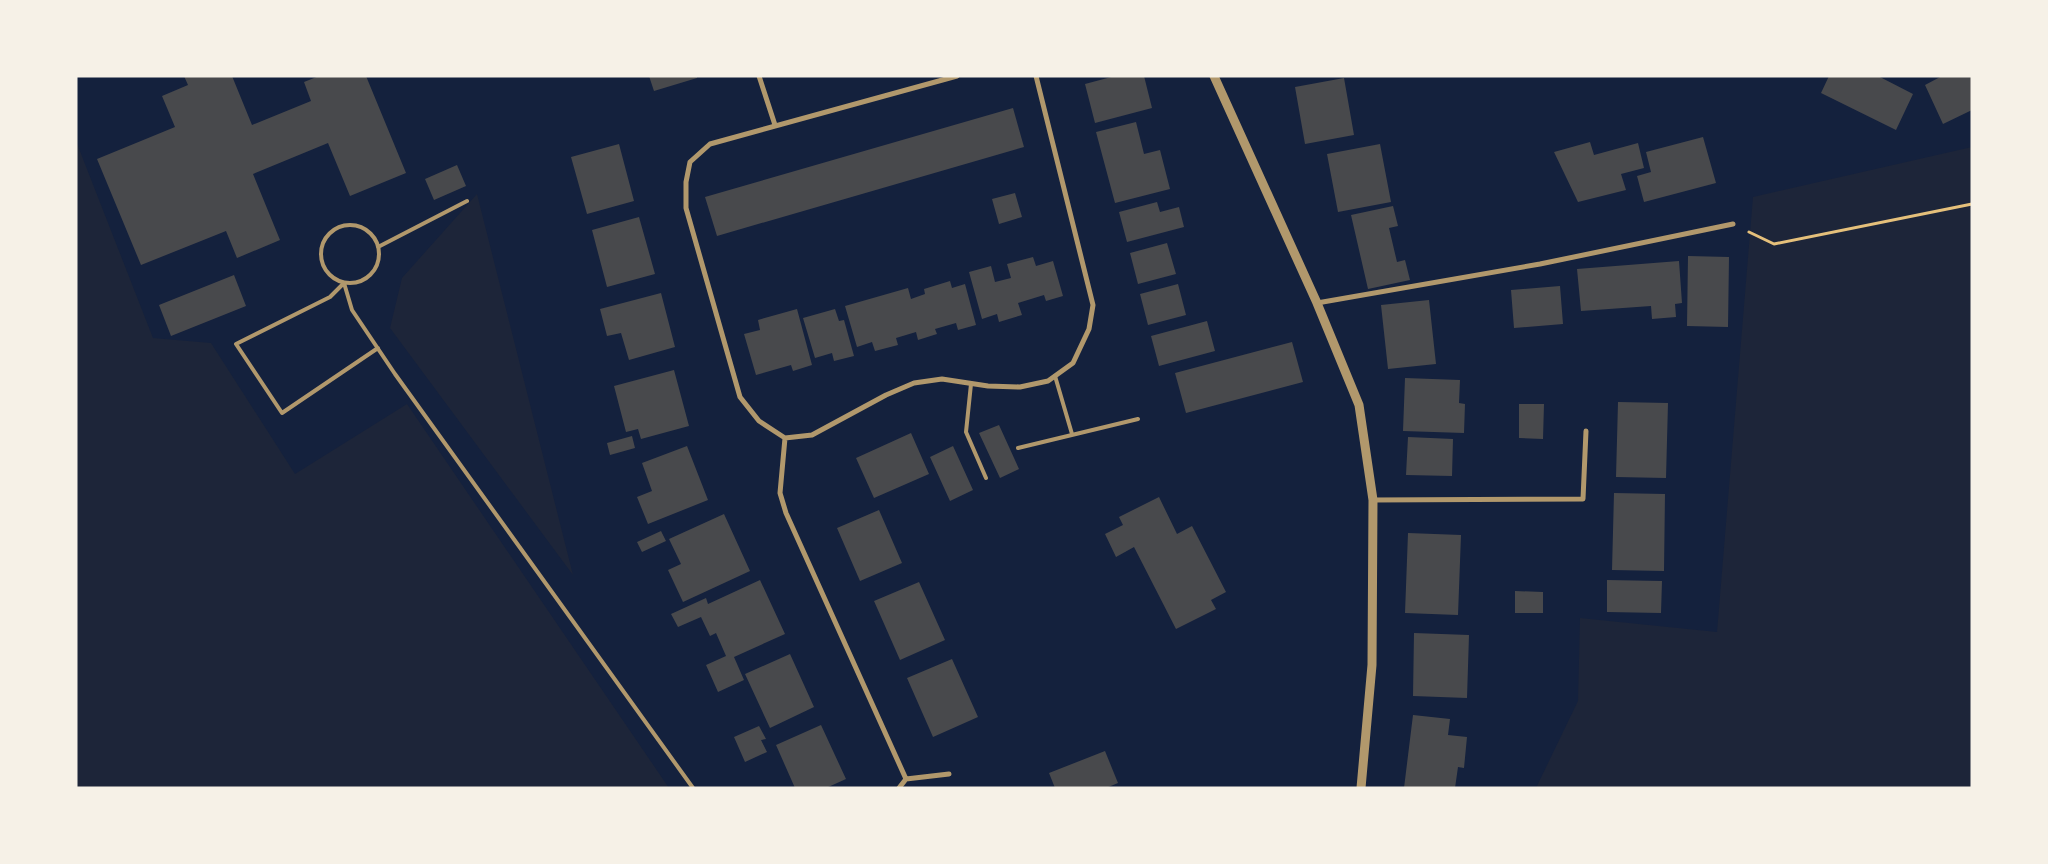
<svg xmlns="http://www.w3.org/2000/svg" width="2048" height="864" font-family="'Asap Condensed',sans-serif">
<rect width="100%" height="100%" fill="#14213d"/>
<path fill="#1d2539" d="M76 141 153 338 211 343 295 474 407 404 669 788H76Z
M1972 147V788H1536L1578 701 1580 618 1717 632 1753 197Z
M477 194 573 575 390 328 402 278Z"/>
<path fill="#48494c" d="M184 76H232L252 125 311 101 304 82 319 76H366L406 173 350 196 328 143 253 174 280 240 237 258 226 231 141 265 97 159 175 127 162 96 188 85Z
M649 76H697V78L654 91Z
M1115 76H1144L1152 108 1095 123 1085 84Z
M1829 76H1878L1913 94 1896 130 1821 93Z
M1942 76H1972V110L1943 124 1925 85Z
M1344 78 1354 135 1305 144 1295 87Z
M1013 108 1024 147 717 236 705 197Z
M1136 122 1144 154 1160 150 1170 189 1115 203 1096 132Z
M1703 137 1716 183 1644 202 1637 176 1651 172 1646 152Z
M1590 142 1594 155 1638 143 1644 168 1621 174 1626 190 1578 202 1554 152Z
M619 144 634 201 587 214 571 157Z
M1380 144 1391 202 1338 212 1327 154Z
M457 165 466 186 434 200 425 179Z
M1015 193 1022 217 999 224 992 199Z
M1157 202 1160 212 1179 207 1184 227 1127 242 1119 212Z
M1393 206 1398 226 1389 228 1397 262 1405 260 1410 280 1368 289 1351 215Z
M639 217 655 274 607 287 592 230Z
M1167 243 1176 274 1138 284 1130 253Z
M1688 256 1729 257 1728 327 1687 326Z
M1033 257 1036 266 1053 261 1063 296 1046 301 1044 295 1018 303 1022 315 999 322 997 314 982 319 969 272 991 266 995 282 1011 278 1007 264Z
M1679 261 1682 303 1675 304 1676 317 1652 319 1651 306 1581 311 1577 269Z
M234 275 246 306 171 336 159 305Z
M950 281 952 288 965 284 976 325 958 330 956 323 935 329 937 334 918 340 916 332 896 338 898 345 875 351 872 342 857 347 845 306 908 288 911 299 925 294 924 289Z
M1178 284 1186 315 1148 325 1140 294Z
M1560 286 1563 324 1514 328 1511 290Z
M661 293 675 347 629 360 621 333 607 336 600 309Z
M1429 300 1436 364 1388 369 1381 305Z
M797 309 812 365 793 371 791 365 756 375 744 334 760 330 758 320Z
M835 309 839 321 844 320 854 356 834 361 832 353 815 358 803 318Z
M1207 321 1215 351 1159 366 1151 336Z
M1292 342 1303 382 1186 413 1175 373Z
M674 370 689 426 641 439 638 429 626 432 614 386Z
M1405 378 1460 380 1459 403 1465 404 1464 433 1403 431Z
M1618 402 1668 403 1666 478 1616 477Z
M1519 404H1544L1543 439 1519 438Z
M999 425 1019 469 1000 478 979 433Z
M911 433 929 474 874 498 856 458Z
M632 436 635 448 610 455 607 443Z
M1408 437 1453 439 1452 476 1406 475Z
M687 446 708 500 648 524 637 497 652 491 642 463Z
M953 446 973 490 950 501 930 457Z
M1614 493 1665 494 1664 571 1612 570Z
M1159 497 1177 534 1192 526 1226 592 1211 600 1216 609 1176 629 1134 547 1116 557 1105 534 1123 525 1119 517Z
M879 510 902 563 860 581 837 528Z
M724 514 750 571 683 602 668 570 681 564 669 539Z
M661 531 666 541 642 552 637 542Z
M1408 533 1461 535 1458 615 1405 613Z
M760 580 785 634 734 657 744 680 718 692 706 665 726 656 716 633 710 636 701 617 678 627 671 614 706 598 708 604Z
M1607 580 1662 581 1661 613 1607 612Z
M919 582 945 640 900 660 874 601Z
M1515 591 1543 592V613H1515Z
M1414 633 1469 635 1467 698 1413 696Z
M790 654 814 707 770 728 745 674Z
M952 659 978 717 933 737 907 678Z
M1413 715 1450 719 1448 735 1467 737 1464 768 1458 767 1455 788H1404Z
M821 725 846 779 826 788H795L776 745Z
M759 726 766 739 761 740 767 752 745 762 734 737Z
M1105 751 1118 783 1106 788H1055L1049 773Z"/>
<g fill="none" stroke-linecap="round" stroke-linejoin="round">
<path stroke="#e5c07b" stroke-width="3" d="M1749 232 1774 244 1972 204"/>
<path stroke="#b1986c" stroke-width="4" d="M321 254a29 29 0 1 1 58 0a29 29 0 1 1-58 0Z
M378 247 467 201
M344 283 352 310 395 374 693 788
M344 283 330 297 236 344 282 413 378 348
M1055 376 1072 434
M971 384 966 432 986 478
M1018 448 1138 419"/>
<path stroke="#b1986c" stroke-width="5" d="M759 76 775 125
M1317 303 1540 264 1733 224
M785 438 812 435 886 395 914 383 942 379 988 386 1020 387 1048 381 1073 363 1089 329 1093 305 1036 76
M1373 500 1583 499 1586 431
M906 779 949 774
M899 788 906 779 786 513 780 493 785 438 759 421 740 397 686 208V182L690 162 710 144 957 76"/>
<path stroke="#b1986c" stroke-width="9" d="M1214 76 1317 303 1359 405 1373 500 1372 665 1361 788"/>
</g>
<rect width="2048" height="864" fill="none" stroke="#f6f1e7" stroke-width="155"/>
</svg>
